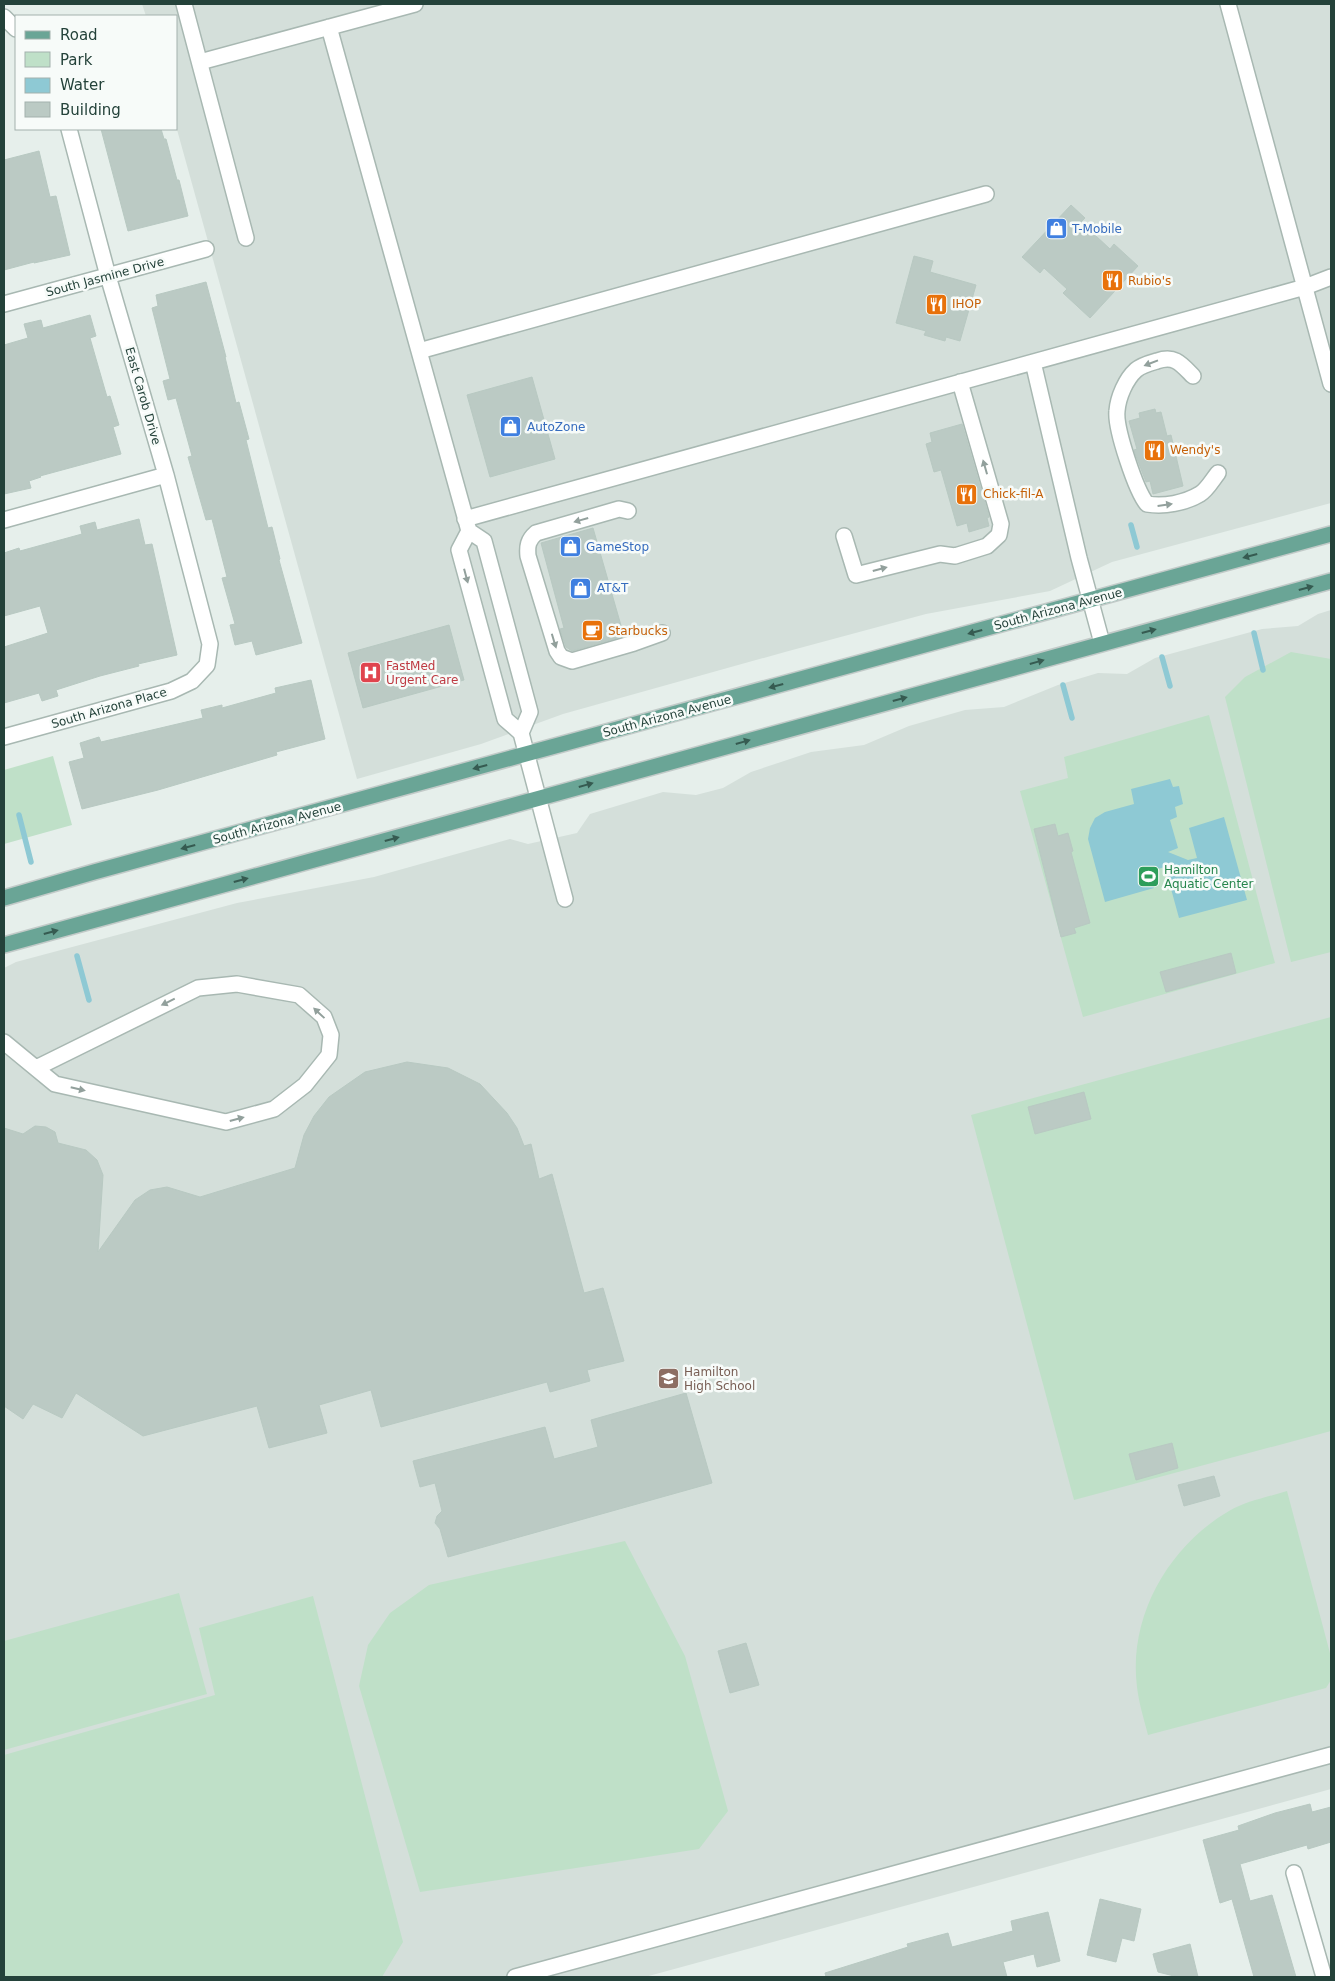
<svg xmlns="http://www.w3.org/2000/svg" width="1335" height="1981" font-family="'DejaVu Sans',sans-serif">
<rect width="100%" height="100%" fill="#e6efeb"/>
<path fill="#d4dfda" d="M142 4H1331V503L1112 562 1050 591 926 614 785 652 563 714 481 744 357 779 176 126V16H146Z
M1331 610V1789L645 1977H4V968L16 962 237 903 374 877 510 839 528 844 577 833 590 814 663 792 696 795 723 788 751 772 811 752 864 745 909 726 965 710 1004 707 1058 685 1098 673 1127 674 1155 658 1262 629 1298 626 1318 614Z"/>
<path fill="#bfe0c8" d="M1291 652 1331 659V952L1291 962 1225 697 1245 677Z
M1209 715 1275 963 1083 1017 1020 791 1068 778 1064 757Z
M53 756 72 825 4 844V770Z
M1331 1017V1431L1074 1500 971 1115Z
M1287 1491 1331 1657V1680L1326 1688 1148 1735C1144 1719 1139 1704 1137 1687 1128 1616 1169 1546 1229 1511 1246 1501 1268 1497 1287 1491Z
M625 1541 685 1656 728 1811 699 1849 420 1892 359 1686 368 1645 390 1613 429 1585Z
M179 1593 207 1694 4 1750V1641Z
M313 1596 403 1942 382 1977H4V1755L215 1695 199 1628Z"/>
<path fill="#8ec9d4" d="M1170 779 1173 787 1179 786 1183 804 1175 807 1177 817 1170 820 1178 848 1168 852 1188 860 1197 858 1189 828 1224 817 1247 900 1179 918 1165 867 1150 871 1154 888 1105 902 1088 839 1090 828 1095 818 1105 812 1134 804 1131 789Z"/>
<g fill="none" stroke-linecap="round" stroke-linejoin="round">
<path stroke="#8ec9d4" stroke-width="5.5" d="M1131 525 1137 547
M1254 633 1263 670
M1162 657 1170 686
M1063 685 1072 718
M19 815 31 862
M77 956 89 1000"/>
</g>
<path fill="#bbcac4" stroke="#b8c9c2" d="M101 129H161L164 139H166L177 180H179L188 216 128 231Z
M39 151 50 197 56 196 70 255 34 263V262L4 270V160Z
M1071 205 1085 218 1081 222 1110 249 1114 244 1138 266 1090 318 1063 293 1067 289 1044 268 1040 273 1022 257Z
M914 256 933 261 930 272 976 285 960 341 946 337 945 341 924 335 926 331 896 323Z
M206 282 226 357H225L236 403 239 402 249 439 246 440 268 528 272 527 280 559 279 560 302 643 256 655 252 641 235 645 230 625 235 624 222 578 227 577 212 519 206 520 188 457 192 456 176 398 168 400 163 381 170 379 152 308 158 306 156 295Z
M90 315 96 336 90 338 107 397 110 396 119 425 113 427 121 454 40 476 41 477 29 481 31 488 4 494V345L28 338 24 324 41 320 43 328Z
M532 377 555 459 490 477 467 395Z
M1155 409 1156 413 1161 412 1167 436 1171 435 1183 486 1153 494 1150 481 1146 482 1136 456 1134 450 1137 449 1129 421 1140 418 1139 413Z
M962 424 989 517 987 518 989 526 969 532 967 523 957 526 941 470 934 472 926 444 932 442 930 433Z
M139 519 145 545 152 544 177 655 138 664 139 666 100 676 56 690 58 696 42 701 39 693 4 703V647L48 633 40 606 4 616V553L19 548 20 551 82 534 80 526 95 522 97 530Z
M593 528 624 636 572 651 566 647 560 629 564 628 541 543Z
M449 625 464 680 363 708 348 653Z
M311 680 325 739 276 752 277 755 158 790 82 809 69 762 84 758 80 743 99 737 101 742 203 718 201 710 222 705V708L276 693 275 688Z
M1055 824 1058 836 1068 833 1073 851 1071 852 1090 923 1074 928 1076 933 1061 937 1034 829Z
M1231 953 1236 973 1166 992 1160 972Z
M407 1062 448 1068 480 1084 507 1113 517 1128 524 1146 531 1144 539 1179 552 1174 584 1293 603 1288 624 1361 587 1370 590 1381 550 1392 547 1382 381 1427 371 1390 319 1405 327 1433 269 1448 257 1406 143 1436 76 1393 62 1418 33 1404 23 1419 4 1406V1128L23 1134 35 1126 46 1127 55 1132 58 1143 86 1150 97 1160 103 1175 98 1252 135 1200 150 1190 167 1187 200 1197 295 1168 304 1135 314 1116 329 1097 365 1072Z
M1084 1092 1091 1119 1035 1134 1028 1107Z
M686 1393 712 1483 448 1557 440 1529 435 1523 437 1516 442 1511 435 1483 420 1487 413 1461 545 1427 554 1459 598 1447 591 1420Z
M1172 1443 1178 1468 1136 1480 1129 1454Z
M1214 1476 1220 1496 1184 1506 1178 1485Z
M746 1643 759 1685 730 1693 718 1651Z
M1310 1804 1312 1812 1331 1807V1842L1308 1849 1307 1845 1240 1864 1250 1901 1272 1895 1296 1977H1254L1232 1899 1220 1903 1203 1840 1239 1830 1238 1826 1275 1813Z
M1100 1899 1141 1909 1134 1941 1122 1938 1116 1962 1087 1955Z
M1048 1912 1060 1961 1037 1967 1034 1954 1003 1962 1007 1977H826L825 1973 908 1947 907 1944 948 1933 952 1947 1013 1931 1011 1921Z
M1190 1944 1198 1977H1178L1158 1972 1153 1954Z"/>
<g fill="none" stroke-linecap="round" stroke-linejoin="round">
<defs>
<path id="minor" d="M184 4 246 238
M1228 4 1331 384
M4 17 16 29
M329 27 469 531 459 550 505 719 521 733
M200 62 415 4
M4 304 206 249
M419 351 986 194
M1033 362 1079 558 1102 643
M1193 376C1188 371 1182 364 1176 361 1170 358 1163 359 1157 361 1150 363 1142 365 1136 370 1126 379 1118 397 1117 411 1115 428 1136 491 1147 504 1164 507 1185 503 1200 494 1207 490 1213 479 1218 473
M628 511 619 509 536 533C528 540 527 546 528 556L557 651 561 657 572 661 634 643 662 633
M465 519 1305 287 1331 277
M4 520 166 475
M469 531 484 541 530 712 521 733 565 899
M844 536 856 575 940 554 955 556 987 546 999 535 1001 524 960 382
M4 737 171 691 192 681 207 665 210 644 166 475 108 276 69 129
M4 1042 55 1084 226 1122 274 1109 305 1085 329 1055 331 1035 324 1017 299 995 237 984 198 988 36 1068
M1294 1873 1324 1977
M515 1977 1331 1755"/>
<path id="major" d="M4 898 94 872 1331 534
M4 945 1331 581"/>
</defs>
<use href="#minor" stroke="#a8b8b2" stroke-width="18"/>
<use href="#major" stroke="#c2cac8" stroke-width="18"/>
<use href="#minor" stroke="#fff" stroke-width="15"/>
<use href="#major" stroke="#6aa596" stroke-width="15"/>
</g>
<defs><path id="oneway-solid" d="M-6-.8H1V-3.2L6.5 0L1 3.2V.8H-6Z" transform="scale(1.25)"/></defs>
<g fill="#92a09c">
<use href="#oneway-solid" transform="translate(1151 363) rotate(159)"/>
<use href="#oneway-solid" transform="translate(985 467) rotate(-106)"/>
<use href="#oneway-solid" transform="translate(1165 505) rotate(-8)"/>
<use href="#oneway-solid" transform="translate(581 520) rotate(164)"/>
<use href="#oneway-solid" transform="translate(880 569) rotate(-15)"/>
<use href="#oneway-solid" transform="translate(466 576) rotate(75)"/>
<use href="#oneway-solid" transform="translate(554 641) rotate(73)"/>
<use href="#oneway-solid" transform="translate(168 1002) rotate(154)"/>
<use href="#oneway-solid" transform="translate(319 1013) rotate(-137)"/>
<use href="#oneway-solid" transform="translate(78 1089) rotate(13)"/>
<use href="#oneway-solid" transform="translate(237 1119) rotate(-15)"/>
</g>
<g fill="#365b51">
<use href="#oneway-solid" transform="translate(1250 556) rotate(165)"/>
<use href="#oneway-solid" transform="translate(1306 588) rotate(-15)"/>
<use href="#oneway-solid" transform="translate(1149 631) rotate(-15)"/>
<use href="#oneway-solid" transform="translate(975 632) rotate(165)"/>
<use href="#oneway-solid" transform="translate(1037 662) rotate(-16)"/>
<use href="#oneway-solid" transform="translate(776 686) rotate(165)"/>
<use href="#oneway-solid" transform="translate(900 699) rotate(-15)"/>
<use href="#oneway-solid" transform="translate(743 742) rotate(-16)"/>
<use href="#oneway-solid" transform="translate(480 767) rotate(165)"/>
<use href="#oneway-solid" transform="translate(586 785) rotate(-16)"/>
<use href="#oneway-solid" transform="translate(392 839) rotate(-15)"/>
<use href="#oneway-solid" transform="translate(188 847) rotate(165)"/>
<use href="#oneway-solid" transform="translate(241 880) rotate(-15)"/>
<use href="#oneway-solid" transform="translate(51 932) rotate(-15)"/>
</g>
<defs>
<symbol id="shop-square" viewBox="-11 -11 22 22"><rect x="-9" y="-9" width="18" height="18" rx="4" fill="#3f7fe0" stroke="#f7fbf9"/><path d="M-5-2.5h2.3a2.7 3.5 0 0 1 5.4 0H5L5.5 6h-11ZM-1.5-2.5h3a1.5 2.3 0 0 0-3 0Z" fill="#fff"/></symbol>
<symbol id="restaurant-square" viewBox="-11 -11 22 22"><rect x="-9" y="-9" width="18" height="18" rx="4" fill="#e8710a" stroke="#f7fbf9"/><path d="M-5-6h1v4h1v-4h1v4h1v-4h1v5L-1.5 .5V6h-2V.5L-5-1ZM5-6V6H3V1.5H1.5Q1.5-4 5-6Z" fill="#fff"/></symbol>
<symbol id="cafe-square" viewBox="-11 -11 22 22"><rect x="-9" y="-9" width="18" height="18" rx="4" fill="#e8710a" stroke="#f7fbf9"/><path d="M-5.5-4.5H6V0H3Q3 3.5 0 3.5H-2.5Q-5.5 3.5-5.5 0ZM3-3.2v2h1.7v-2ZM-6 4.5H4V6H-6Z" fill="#fff"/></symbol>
<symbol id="hospital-square" viewBox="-11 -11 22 22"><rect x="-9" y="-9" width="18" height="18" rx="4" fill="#e0444e" stroke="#f7fbf9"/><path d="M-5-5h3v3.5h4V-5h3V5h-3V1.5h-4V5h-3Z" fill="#fff"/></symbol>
<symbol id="stadium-square" viewBox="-11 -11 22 22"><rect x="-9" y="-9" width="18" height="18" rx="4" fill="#2e9e5b" stroke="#f7fbf9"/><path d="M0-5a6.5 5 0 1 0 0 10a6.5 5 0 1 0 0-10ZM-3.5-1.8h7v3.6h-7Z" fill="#fff"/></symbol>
<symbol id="school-square" viewBox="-11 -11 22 22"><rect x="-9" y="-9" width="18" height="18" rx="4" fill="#8d6e63" stroke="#f7fbf9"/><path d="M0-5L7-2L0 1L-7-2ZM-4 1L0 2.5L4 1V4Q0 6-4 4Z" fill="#fff"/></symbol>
</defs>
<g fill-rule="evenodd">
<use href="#shop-square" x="1044" y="216" width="25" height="25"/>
<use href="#restaurant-square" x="1100" y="268" width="25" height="25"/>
<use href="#restaurant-square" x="924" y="292" width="25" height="25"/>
<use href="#shop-square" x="498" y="414" width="25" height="25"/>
<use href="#restaurant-square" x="1142" y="438" width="25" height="25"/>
<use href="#restaurant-square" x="954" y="482" width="25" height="25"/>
<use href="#shop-square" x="558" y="534" width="25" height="25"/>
<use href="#shop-square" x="568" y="576" width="25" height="25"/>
<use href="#cafe-square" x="580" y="618" width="25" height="25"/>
<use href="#hospital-square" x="358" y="660" width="25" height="25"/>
<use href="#stadium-square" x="1136" y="864" width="25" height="25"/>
<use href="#school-square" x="656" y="1366" width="25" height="25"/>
</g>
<g text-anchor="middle" stroke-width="5" stroke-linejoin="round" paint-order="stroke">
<g font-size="12" fill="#366cbe" stroke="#f7fbf9" text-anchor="start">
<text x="1072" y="233">T-Mobile</text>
<text x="527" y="431">AutoZone</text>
<text x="586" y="551">GameStop</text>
<text x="597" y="592">AT&amp;T</text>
</g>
<g font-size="12" fill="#24423a" stroke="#f7fbf9">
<text transform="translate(105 277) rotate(-15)" y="4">South Jasmine Drive</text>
<text transform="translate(143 396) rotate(74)" y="4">East Carob Drive</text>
<text transform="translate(1058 609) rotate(-15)" y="4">South Arizona Avenue</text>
<text transform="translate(109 708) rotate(-16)" y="4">South Arizona Place</text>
<text transform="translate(667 716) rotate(-15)" y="4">South Arizona Avenue</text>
<text transform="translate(277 823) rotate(-15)" y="4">South Arizona Avenue</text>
</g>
<g font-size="12" fill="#c56008" stroke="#f7fbf9" text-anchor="start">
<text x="1128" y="285">Rubio's</text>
<text x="952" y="308">IHOP</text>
<text x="1170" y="454">Wendy's</text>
<text x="983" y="498">Chick-fil-A</text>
<text x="608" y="635">Starbucks</text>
</g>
<g font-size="12" fill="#be3a42" stroke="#f7fbf9" text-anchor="start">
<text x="386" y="670">FastMed<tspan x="386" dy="14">Urgent Care</tspan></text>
</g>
<g font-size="12" fill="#27864d" stroke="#f7fbf9" text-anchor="start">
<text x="1164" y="874">Hamilton<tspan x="1164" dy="14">Aquatic Center</tspan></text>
</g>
<g font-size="12" fill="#785e54" stroke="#f7fbf9" text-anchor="start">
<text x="684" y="1376">Hamilton<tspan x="684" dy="14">High School</tspan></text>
</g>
</g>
<rect width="1335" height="1981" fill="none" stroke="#24423a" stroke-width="10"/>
<rect x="15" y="15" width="162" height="115" fill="#f7fbf9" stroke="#a3b1ad"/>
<rect x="25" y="31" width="25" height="8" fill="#6aa596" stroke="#a3b1ad"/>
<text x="60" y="40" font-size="15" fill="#24423a">Road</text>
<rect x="25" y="52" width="25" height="15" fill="#bfe0c8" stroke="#a3b1ad"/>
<text x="60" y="65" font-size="15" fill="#24423a">Park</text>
<rect x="25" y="78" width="25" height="15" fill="#8ec9d4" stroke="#a3b1ad"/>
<text x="60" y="90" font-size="15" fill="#24423a">Water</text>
<rect x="25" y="102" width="25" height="15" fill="#bbcac4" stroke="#a3b1ad"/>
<text x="60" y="115" font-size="15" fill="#24423a">Building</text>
</svg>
